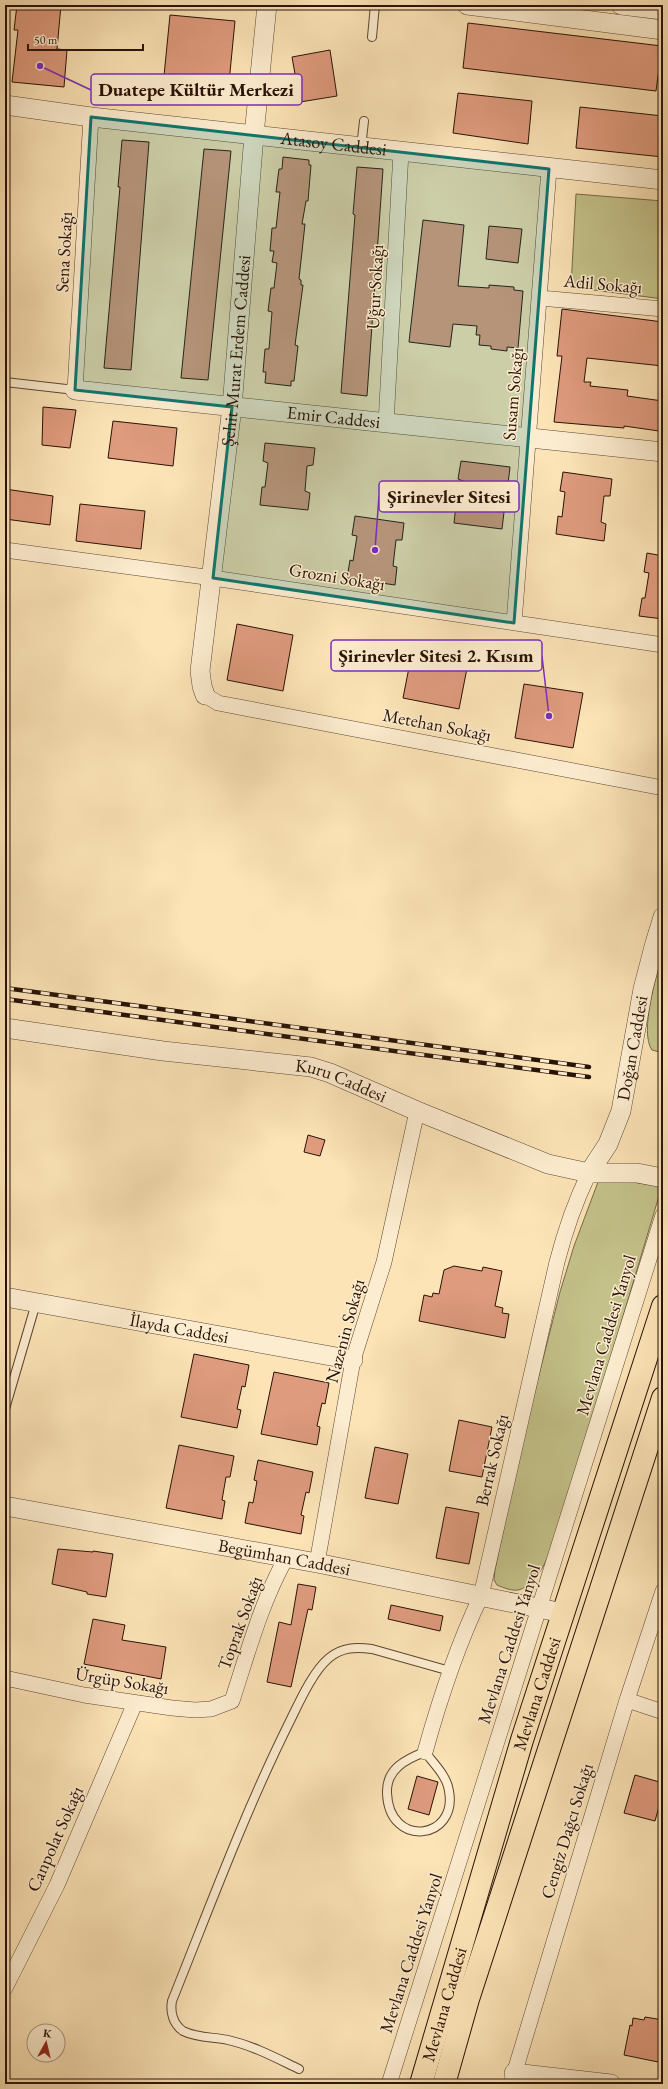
<svg xmlns="http://www.w3.org/2000/svg" width="668" height="2089" font-family="'EB Garamond',serif">
<rect width="100%" height="100%" fill="#fce4b7"/>
<filter id="stains"><feTurbulence type="fractalNoise" baseFrequency=".005" numOctaves="4"/><feColorMatrix values="0 0 0 0 .2 0 0 0 0 .09 0 0 0 0 .02 0 0 0 .5 -.17"/></filter>
<radialGradient id="worn" r=".72"><stop offset=".6" stop-color="#630" stop-opacity="0"/><stop offset="1" stop-color="#630" stop-opacity=".3"/></radialGradient>
<path fill="#c4c28a" stroke="#766a48" d="M576 194 663 201V299L571 287Z
M663 952V1053L652 1050C639 1032 657 974 663 952Z
M620 1180 658 1186 659 1196 561 1524C553 1543 541 1586 518 1590 512 1591 504 1588 497 1585L494 1580 495 1570 521 1446 560 1292 574 1246 598 1182Z"/>
<path fill="#df9b7e" stroke="#291206" d="M17 5H61L57 49 67 50 64 87 12 82 18 30H14Z
M170 15 235 21 227 103 162 96Z
M468 23 662 46 656 91 463 68Z
M330 50 337 96 300 102 292 57Z
M458 93 532 101 528 144 453 133Z
M580 107 663 116V157L576 148Z
M122 140 149 142 131 370 104 368 120 187H118Z
M204 149 231 151 208 380 181 378Z
M283 157 309 160V165H311L308 201H306L302 224H305L299 279 301 280V285H303L295 345 298 346 294 381H291V386L265 383 266 372H263L265 349H269L272 312 268 311 271 288H274L277 263 272 262 274 251H270L272 228H276L280 192H276L279 169H282Z
M357 167 383 169 367 396 341 393 355 215 353 214Z
M423 220 464 225 458 286 489 288V285L514 287V290L523 291 518 348 507 347V351L491 349V346L479 345 480 335H476L477 326 453 324 450 347 409 342Z
M489 226 522 229 518 263 486 259Z
M562 309 663 322V366L587 358 584 382H591L590 386 628 390 627 396 663 401 659 431 624 426V428L554 422 562 356H557Z
M43 407 76 410 70 448 42 445Z
M113 421 177 428 173 466 108 458Z
M265 443 315 448 313 465 307 466 305 491 310 493 308 510 260 505 262 487H265L268 463 263 461Z
M461 461 510 467 508 484 502 485 499 511 504 512 502 529 454 523 456 505H460L463 481 458 479Z
M563 472 612 479 610 496H604L601 522 606 524 604 541 556 534 558 516 562 517 565 492 560 491Z
M5 489 53 496 50 525 5 519Z
M80 504 145 511 141 549 76 541Z
M355 516 404 523 402 540H396L393 566 397 567 395 585 347 578 350 560 353 561 357 536 352 535Z
M647 553 663 556V619L639 616 642 598H645L649 573 644 572Z
M237 624 293 635 283 691 227 680Z
M414 642 470 653 459 709 403 698Z
M524 684 583 693 573 748 515 738Z
M308 1135 325 1140 320 1156 304 1152Z
M454 1266 482 1271 483 1267 502 1271 495 1306 503 1308 502 1313 509 1314 505 1338 419 1321 424 1295 432 1297 433 1293 439 1294 444 1270Z
M194 1354 249 1365 245 1387 242 1386 237 1409 241 1410 237 1428 181 1417Z
M274 1372 329 1383 325 1404 322 1403 317 1426 320 1427 317 1445 261 1434Z
M459 1420 492 1427 482 1477 449 1471Z
M179 1445 234 1456 230 1477H226L222 1500 225 1501 222 1519 166 1508Z
M375 1447 408 1454 398 1504 365 1498Z
M258 1460 313 1472 309 1493 306 1492 301 1515 304 1516 301 1534 245 1523 249 1502 253 1503 257 1481 254 1480Z
M446 1507 479 1513 469 1564 436 1558Z
M58 1549 93 1552V1551L113 1554 106 1597 87 1594V1592L52 1584Z
M298 1584 316 1587 312 1610 308 1609 291 1687 267 1682 279 1622 291 1625Z
M391 1605 443 1616 440 1631 388 1619Z
M93 1619 125 1625 122 1640 166 1647 161 1679 84 1664Z
M635 1775 663 1783V1792L655 1821 624 1813Z
M417 1776 438 1782 429 1815 408 1809Z
M645 2017 663 2020V2063L624 2055 630 2025 632 2026 633 2018 644 2020Z"/>
<g fill="none" stroke-linecap="round" stroke-linejoin="round">
<defs>
<path id="service" d="M372 37 375 5
M361 148 364 121
M5 382 75 390
M5 1409 36 1303
M425 1752C434 1764 447 1776 449 1791 458 1840 389 1849 387 1793 386 1769 406 1759 425 1752Z
M299 2069C276 2058 254 2046 228 2040 214 2037 197 2038 183 2031 173 2024 170 2012 172 2001 209 1909 244 1814 288 1725 298 1705 312 1672 329 1658 342 1647 356 1647 372 1649L450 1671"/>
<path id="minor" d="M540 298 663 309
M75 390 91 117
M386 423 401 152
M5 550 213 578 663 645
M514 623 549 169
M205 695 218 703 663 788
M317 1563 353 1360 384 1262 417 1111
M5 1678 84 1695 172 1708 195 1710 211 1709 232 1701C248 1652 261 1603 286 1558
M627 1700 663 1712
M425 1752C440 1698 457 1646 481 1596L557 1262C565 1231 575 1202 589 1173
M5 1988 57 1885 135 1703
M389 2084 663 1215
M511 2084 627 1700 663 1591"/>
<g id="tertiary">
<path d="M467 5 663 30"/>
<path d="M621 5 663 10"/>
<path id="s1" d="M5 105 91 117 663 180"/>
<path id="s2" d="M75 390 663 452"/>
<path id="s3" d="M205 695 202 686 200 671 232 407 254 135 267 5"/>
<path id="s4" d="M5 1028 163 1051 311 1067 330 1073 417 1111 548 1164 589 1173H637L663 1178"/>
<path id="s5" d="M589 1173 608 1144 621 1111 643 989 655 943 663 917"/>
<path id="s6" d="M5 1297 353 1360"/>
<path id="s7" d="M5 1506 317 1563 563 1613"/>
<path d="M514 2073 611 2084"/>
</g>
<g id="primary">
<path id="s8" d="M421 2084 522 1740 663 1306"/>
<path d="M444 2084 468 1999 663 1398"/>
</g>
</defs>
<use href="#service" stroke="#5e4632" stroke-width="10"/>
<use href="#minor" stroke="#5e4632" stroke-width="16"/>
<use href="#tertiary" stroke="#5e4632" stroke-width="20"/>
<use href="#primary" stroke="#291206" stroke-width="24"/>
<use href="#service" stroke="#fdedd0" stroke-width="8"/>
<use href="#minor" stroke="#fdedd0" stroke-width="15"/>
<use href="#tertiary" stroke="#fdedd0" stroke-width="19"/>
<use href="#primary" stroke="#fce4b7" stroke-width="22"/>
<defs>
<path id="rail" d="M5 988 589 1067
M5 999 589 1077"/>
</defs>
<use href="#rail" stroke="#291206" stroke-width="4.5"/>
<use href="#rail" stroke="#fdedd0" stroke-width="3" stroke-dasharray="9" stroke-linecap="butt"/>
</g>
<path fill="#0f766e" fill-opacity="0.2" stroke="#0f766e" stroke-width="3" stroke-linejoin="round" d="M91 117 549 169 514 623 213 578 232 407 75 390Z"/>
<g text-anchor="middle" stroke-width="3" stroke-linejoin="round" paint-order="stroke">
<g font-size="18" fill="#291206" stroke="#fdedd0">
<text dy="6" stroke="none"><textPath href="#s1" startOffset="331">Atasoy Caddesi</textPath></text>
<text transform="translate(64 252) rotate(-87)" y="6">Sena Sokağı</text>
<text transform="translate(603 284) rotate(5)" y="6">Adil Sokağı</text>
<text transform="translate(375 287) rotate(-87)" y="6">Uğur Sokağı</text>
<text dy="6" stroke="none"><textPath href="#s3" startOffset="347">Şehit Murat Erdem Caddesi</textPath></text>
<text transform="translate(513 394) rotate(-85)" y="6">Susam Sokağı</text>
<text dy="6" stroke="none"><textPath href="#s2" startOffset="260">Emir Caddesi</textPath></text>
<text transform="translate(337 577) rotate(9)" y="6">Grozni Sokağı</text>
<text transform="translate(437 725) rotate(11)" y="6">Metehan Sokağı</text>
<text dy="6" stroke="none"><textPath href="#s5" startOffset="134">Doğan Caddesi</textPath></text>
<text dy="6" stroke="none"><textPath href="#s4" startOffset="341">Kuru Caddesi</textPath></text>
<text dy="6" stroke="none"><textPath href="#s6" startOffset="177">İlayda Caddesi</textPath></text>
<text transform="translate(345 1331) rotate(-75)" y="6">Nazenin Sokağı</text>
<text transform="translate(606 1335) rotate(-73)" y="6">Mevlana Caddesi Yanyol</text>
<text transform="translate(492 1460) rotate(-77)" y="6">Berrak Sokağı</text>
<text dy="6" stroke="none"><textPath href="#s7" startOffset="284">Begümhan Caddesi</textPath></text>
<text transform="translate(240 1623) rotate(-70)" y="6">Toprak Sokağı</text>
<text transform="translate(509 1644) rotate(-72)" y="6">Mevlana Caddesi Yanyol</text>
<text transform="translate(122 1681) rotate(9)" y="6">Ürgüp Sokağı</text>
<text dy="6" stroke="none"><textPath href="#s8" startOffset="407">Mevlana Caddesi</textPath></text>
<text transform="translate(567 1831) rotate(-73)" y="6">Cengiz Dağcı Sokağı</text>
<text transform="translate(55 1839) rotate(-66)" y="6">Canpolat Sokağı</text>
<text transform="translate(411 1953) rotate(-72)" y="6">Mevlana Caddesi Yanyol</text>
<text dy="6" stroke="none"><textPath href="#s8" startOffset="83">Mevlana Caddesi</textPath></text>
</g>
</g>
<path fill="none" stroke="#7b2cbf" stroke-width="1.5" d="M40 66L91 90M375 550L379 496M549 716L542 656"/>
<g fill="#7b2cbf" stroke="#fdedd0" stroke-width="1.5">
<circle cx="40" cy="66" r="4"/>
<circle cx="375" cy="550" r="4"/>
<circle cx="549" cy="716" r="4"/>
</g>
<g fill="#fdedd0" stroke="#7b2cbf" stroke-width="1.5">
<rect x="91" y="74" width="211" height="31" rx="4"/>
<rect x="379" y="481" width="140" height="31" rx="4"/>
<rect x="331" y="640" width="211" height="31" rx="4"/>
</g>
<g font-size="19" text-anchor="middle" font-weight="bold" fill="#291206">
<text x="196" y="96">Duatepe Kültür Merkezi</text>
<text x="449" y="503">Şirinevler Sitesi</text>
<text x="436" y="662">Şirinevler Sitesi 2. Kısım</text>
</g>
<rect width="668" height="2089" fill="none" stroke="#fce4b7" stroke-width="20"/>
<rect x="6" y="6" width="656" height="2077" fill="none" stroke="#291206" stroke-width="2"/>
<rect x="10" y="10" width="648" height="2069" fill="none" stroke="#291206"/>
<g transform="translate(46 2043) rotate(8)"><circle r="19" fill="#fdedd0" stroke="#a8957f"/>
<path d="M0-3L7 15L0 10L-7 15Z" fill="#8f2418"/>
<text y="-6" font-size="11" font-weight="bold" text-anchor="middle" fill="#291206">K</text>
</g>
<path d="M28 44v6h115v-6" fill="none" stroke="#291206" stroke-width="2"/>
<text x="34" y="44" font-size="12" fill="#291206" stroke="#fdedd0" stroke-width="3" paint-order="stroke">50 m</text>
<rect width="100%" height="100%" filter="url(#stains)"/>
<rect width="100%" height="100%" fill="url(#worn)"/>
</svg>
